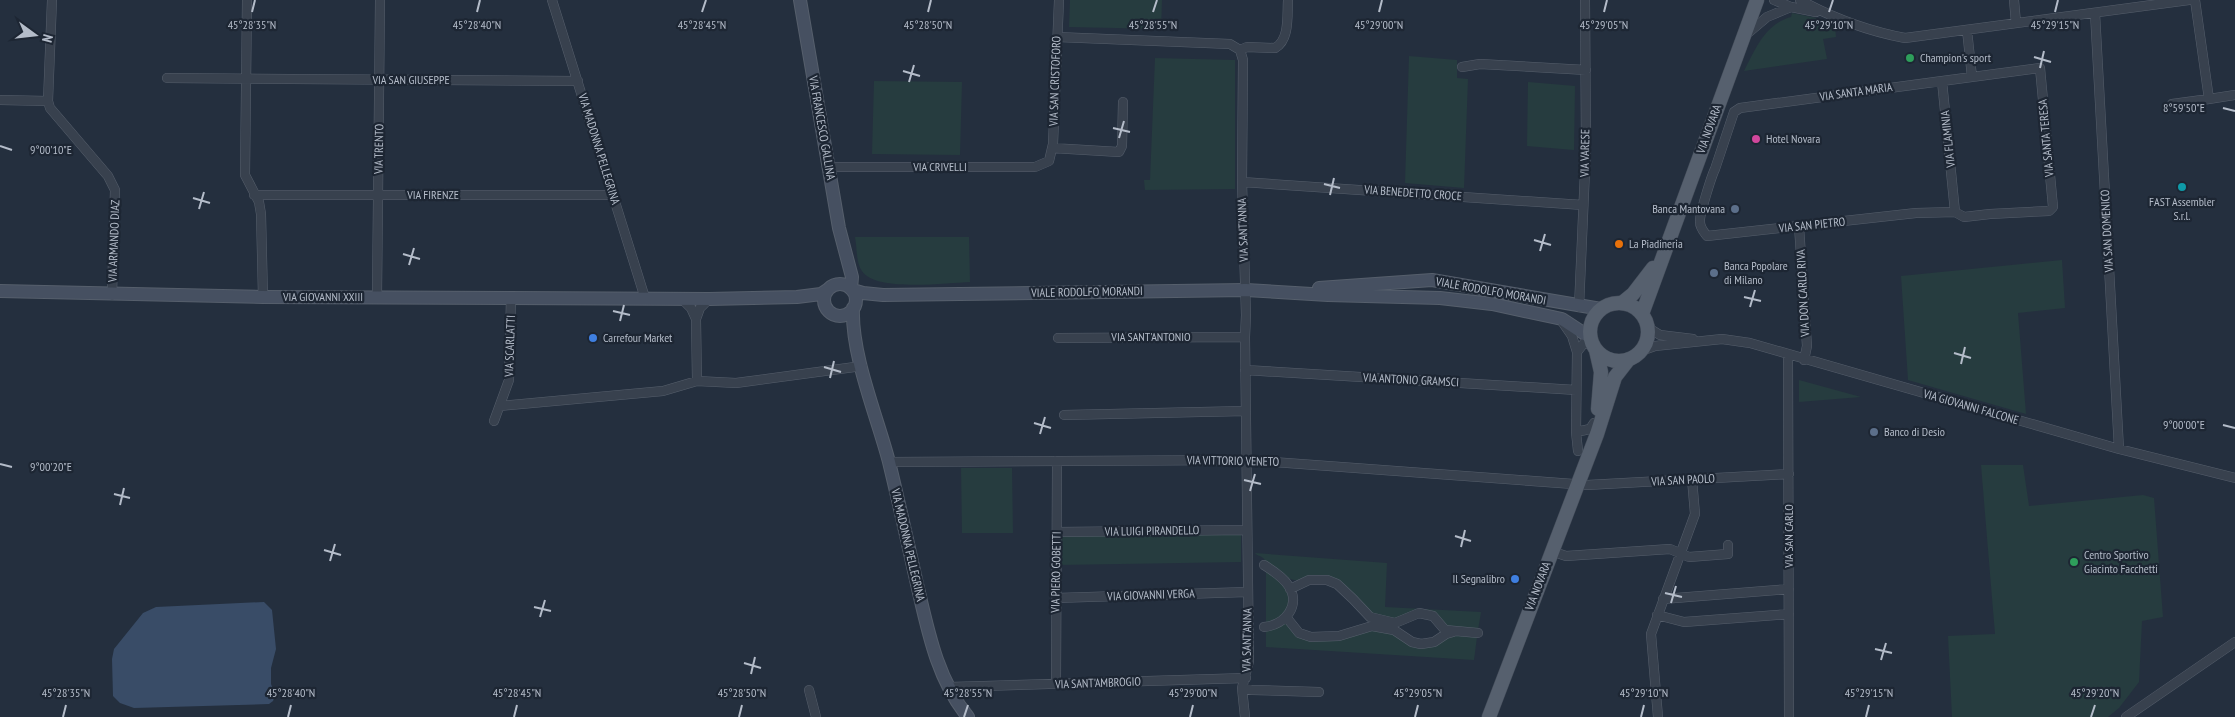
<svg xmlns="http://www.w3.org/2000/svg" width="2235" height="717" font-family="'PT Sans Narrow',sans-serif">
<rect width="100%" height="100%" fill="#242f3e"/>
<path fill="#263c3f" d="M1070 0H1162L1161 29 1069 27Z
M1792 13 1821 19 1835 25 1836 37 1823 39 1827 59 1744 71C1756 48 1765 24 1791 17Z
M1409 56 1457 60V78L1468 79 1464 188 1405 183Z
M1155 58 1235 60V189L1145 190 1144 180H1150Z
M874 81 962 82 960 155 872 154Z
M1528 82 1575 86 1574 150 1527 146Z
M855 237H969L970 282C946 283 875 292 862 271 856 263 857 247 855 237Z
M2062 260 2065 308 2018 313 2026 414 1908 380 1901 276Z
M1799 380 1861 397 1799 402Z
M1981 465H2023L2029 506 2143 495 2154 498 2163 617 2142 621 2139 682 2119 708 2108 717H1952L1948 636 1995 634Z
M961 468H1012L1013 533H962Z
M1241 533V562L1060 565V534Z
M1255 553 1387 563 1385 607 1481 612 1478 630 1447 627 1418 611 1410 612 1398 619 1377 616 1369 612 1337 582C1307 582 1284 586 1264 559 1262 556 1257 556 1255 553Z
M1266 569C1285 581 1292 592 1287 614L1266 625Z
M1284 624H1287L1300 638 1368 629 1392 632 1408 643 1451 635 1477 637 1474 660 1266 647V630Z"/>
<path fill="#394c67" d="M264 602 272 610 276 649 271 668V684L275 696 273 701 269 704 134 708 120 703 113 696 112 659 114 649 143 613 156 607Z"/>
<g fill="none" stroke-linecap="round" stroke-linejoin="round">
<defs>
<path id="street" d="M52 0 48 101 50 108 108 176 115 190 112 295
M247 0 245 175 259 202 261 214 263 297
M552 0 645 298
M1774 0 1791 7 1816 12
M1800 0C1833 18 1868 31 1905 38L2189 0
M2014 0 2016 23
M2195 0 2209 99 2235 95
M2095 13 2119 449
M1967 30 1972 77
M1748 33 1767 17 1791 7
M1057 37 1230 44 1240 50
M1240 50 1243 60 1242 182 1246 315 1245 337 1249 661 1242 688 1245 717
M1240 50 1247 47 1275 48C1290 40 1287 15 1288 0
M1462 67 1480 64 1586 70
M167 78 578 81
M1942 81 1955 212 1916 213 1707 236C1704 232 1700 228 1700 222 1699 215 1712 175 1715 169L1734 112 1740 108 1942 81 2040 68 2053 207 2049 211 1990 214 1964 217 1955 212
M0 100 48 101
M2172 104 2209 99
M1052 148 1119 152 1122 146 1123 102
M829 167H1035L1049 161 1053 144 1059 0
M1242 182 1583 205
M254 195H612
M1799 226 1807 346 1804 360
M377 297 380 0
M681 298 691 308 696 319 700 308 709 299
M1579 307 1586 148 1585 0
M696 319 697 381
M1563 323 1572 336 1577 352 1576 432 1578 451
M1647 327 1660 335 1693 339
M1058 338 1245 337
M1641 351 1655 346 1722 339 1750 343 2119 449 2235 478
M1577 352 1584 343 1593 344
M1788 355 1789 717
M1245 370 1576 390
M500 406 663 391 697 381 736 383 862 366
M1064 415 1246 411
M494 421 509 380 511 298
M1576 432 1590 429 1594 423
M1055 461 1057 466 1056 684
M888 462 1247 460 1587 485 1789 474
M1057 532 1247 530
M1551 551 1566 556 1670 549 1689 557 1728 554V545
M1264 565C1273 571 1282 576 1288 585 1302 605 1285 625 1264 627
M1290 589 1309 580H1327L1337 584 1353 599 1370 617 1395 623 1419 613 1433 616 1445 630 1478 633
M1056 598 1247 592
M1663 599 1789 589
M1657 615 1684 622 1789 614
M1287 618 1299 633 1311 637 1339 636 1372 626 1394 630 1412 642 1421 644 1434 642 1446 634 1453 632
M949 687 1246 678
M1242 688 1252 690 1319 692
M809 690 816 717
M1658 717 1651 634 1695 514 1692 479
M2126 717 2235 642"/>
<path id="secondary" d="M800 0 839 228 852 277 851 289
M824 300a16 16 0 1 1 32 0a16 16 0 1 1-32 0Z
M1319 288 1432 280 1601 309
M853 290 863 293 883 295 1246 290 1328 295 1440 298 1492 304 1562 319 1591 338
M0 291 263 297 709 299 797 297 821 294 827 290
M853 308C851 355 877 416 889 462 899 503 908 544 917 584 928 631 937 679 968 717"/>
<path id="primary" d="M1622 303 1633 294 1653 268
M1590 332a29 29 0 1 1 58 0a29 29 0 1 1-58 0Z
M1642 314 1757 0
M1596 350 1601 372 1598 409
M1489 717 1597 434 1615 377 1629 359"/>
</defs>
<use href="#street" stroke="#565f6c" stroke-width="10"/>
<use href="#secondary" stroke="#565f6c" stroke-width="14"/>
<use href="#primary" stroke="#414a57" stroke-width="15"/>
<use href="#street" stroke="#38414e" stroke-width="9"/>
<use href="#secondary" stroke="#465061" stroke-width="12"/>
<use href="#primary" stroke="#56606e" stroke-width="14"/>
</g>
<path fill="none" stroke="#b4bcc9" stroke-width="2" d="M252 12 255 0M477 12 480 0M702 12 706 0M928 12 931 0M1153 12 1157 0M1379 12 1382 0M1604 12 1607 0M1829 12 1833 0M2055 12 2058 0M2034 57 2051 62M2040 68 2044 51M903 71 920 76M909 82 914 65M2223 108 2235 111M1113 128 1130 132M1119 138 1124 121M0 146 12 150M1324 184 1340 188M1330 195 1334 178M193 198 210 203M199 209 204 192M1534 240 1551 245M1540 251 1545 234M403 254 420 259M409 265 414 248M1744 297 1761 301M1750 307 1755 290M613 311 630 315M620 321 624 305M1954 353 1971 358M1961 364 1965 347M824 367 841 372M830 378 834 361M1034 423 1051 428M2223 425 2235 428M1040 434 1045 417M0 464 12 467M1244 480 1261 484M1250 491 1255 474M114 494 130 498M120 505 124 488M1455 536 1471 541M1461 547 1465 530M324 550 341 555M330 561 335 544M1665 593 1682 597M1671 603 1676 586M534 607 551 611M540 617 545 600M1875 649 1892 653M1881 660 1886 643M744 663 761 668M751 674 755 657M63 717 66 705M288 717 291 705M514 717 517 705M739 717 742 705M964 717 968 705M1190 717 1193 705M1415 717 1418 705M1641 717 1644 705M1866 717 1869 705M2091 717 2095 705"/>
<g fill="#2e9e5b" stroke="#1d2633" stroke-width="2">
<circle cx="1910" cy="58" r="5"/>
<circle cx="2074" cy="562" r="5"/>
</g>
<circle fill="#d1479c" stroke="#1d2633" stroke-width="2" cx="1756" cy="139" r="5"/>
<circle fill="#0f9aa8" stroke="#1d2633" stroke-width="2" cx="2182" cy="187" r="5"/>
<g fill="#5c6f8a" stroke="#1d2633" stroke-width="2">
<circle cx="1735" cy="209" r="5"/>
<circle cx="1714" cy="273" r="5"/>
<circle cx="1874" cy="432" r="5"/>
</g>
<circle fill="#e8710a" stroke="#1d2633" stroke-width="2" cx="1619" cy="244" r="5"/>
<g fill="#3f7fe0" stroke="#1d2633" stroke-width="2">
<circle cx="593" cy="338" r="5"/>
<circle cx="1515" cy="579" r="5"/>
</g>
<g text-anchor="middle" stroke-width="4.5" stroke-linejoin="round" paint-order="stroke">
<g font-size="12" fill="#b4bcc9" stroke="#1d2633" text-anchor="start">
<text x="1920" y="62">Champion's sport</text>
<text x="1766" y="143">Hotel Novara</text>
<text x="2182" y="206" text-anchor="middle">FAST Assembler<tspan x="2182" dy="14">S.r.l.</tspan></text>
<text x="1725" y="213" text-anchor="end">Banca Mantovana</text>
<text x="1629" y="248">La Piadineria</text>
<text x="1724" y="270">Banca Popolare<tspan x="1724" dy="14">di Milano</tspan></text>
<text x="603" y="342">Carrefour Market</text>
<text x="1884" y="436">Banco di Desio</text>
<text x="2084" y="559">Centro Sportivo<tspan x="2084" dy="14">Giacinto Facchetti</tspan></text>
<text x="1505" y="583" text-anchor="end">Il Segnalibro</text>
</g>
<g font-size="12" fill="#b4bcc9" stroke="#1d2633">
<text x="411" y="84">VIA SAN GIUSEPPE</text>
<text transform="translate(1055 81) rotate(-88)" y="4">VIA SAN CRISTOFORO</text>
<text transform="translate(1856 92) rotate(-8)" y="4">VIA SANTA MARIA</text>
<text transform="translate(822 128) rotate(80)" y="4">VIA FRANCESCO GALLINA</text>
<text transform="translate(1709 129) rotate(-70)" y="4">VIA NOVARA</text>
<text transform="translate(2046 138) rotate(-95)" y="4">VIA SANTA TERESA</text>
<text transform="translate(1948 139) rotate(-96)" y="4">VIA FLAMINIA</text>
<text transform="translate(379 149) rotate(-89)" y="4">VIA TRENTO</text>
<text transform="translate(599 149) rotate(73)" y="4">VIA MADONNA PELLEGRINA</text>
<text transform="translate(1585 153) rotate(-89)" y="4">VIA VARESE</text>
<text x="940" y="171">VIA CRIVELLI</text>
<text transform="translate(1413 193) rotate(4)" y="4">VIA BENEDETTO CROCE</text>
<text x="433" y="199">VIA FIRENZE</text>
<text transform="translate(1812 225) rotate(-6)" y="4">VIA SAN PIETRO</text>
<text transform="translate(1243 230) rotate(-92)" y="4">VIA SANT'ANNA</text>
<text transform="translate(2107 231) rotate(-93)" y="4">VIA SAN DOMENICO</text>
<text transform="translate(114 241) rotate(-88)" y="4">VIA ARMANDO DIAZ</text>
<text transform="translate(1491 291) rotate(10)" y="4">VIALE RODOLFO MORANDI</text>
<text transform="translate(1087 292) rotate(-1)" y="4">VIALE RODOLFO MORANDI</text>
<text transform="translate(1803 293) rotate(-93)" y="4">VIA DON CARLO RIVA</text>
<text x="323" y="301">VIA GIOVANNI XXIII</text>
<text x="1151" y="341">VIA SANT'ANTONIO</text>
<text transform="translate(510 346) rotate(-88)" y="4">VIA SCARLATTI</text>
<text transform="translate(1411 380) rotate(3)" y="4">VIA ANTONIO GRAMSCI</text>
<text transform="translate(1971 407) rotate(16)" y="4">VIA GIOVANNI FALCONE</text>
<text transform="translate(1233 461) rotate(1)" y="4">VIA VITTORIO VENETO</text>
<text transform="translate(1683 480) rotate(-3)" y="4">VIA SAN PAOLO</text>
<text transform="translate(1152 531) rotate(-1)" y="4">VIA LUIGI PIRANDELLO</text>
<text transform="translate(1789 536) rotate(-90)" y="4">VIA SAN CARLO</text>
<text transform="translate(908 545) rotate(77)" y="4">VIA MADONNA PELLEGRINA</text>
<text transform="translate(1056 572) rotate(-89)" y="4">VIA PIERO GOBETTI</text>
<text transform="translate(1538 586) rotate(-69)" y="4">VIA NOVARA</text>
<text transform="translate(1151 595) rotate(-2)" y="4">VIA GIOVANNI VERGA</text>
<text transform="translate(1247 640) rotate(-89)" y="4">VIA SANT'ANNA</text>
<text transform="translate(1098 683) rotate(-2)" y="4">VIA SANT'AMBROGIO</text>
</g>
</g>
<g font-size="12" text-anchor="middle" fill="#b4bcc9" stroke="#1d2633" stroke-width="4.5" stroke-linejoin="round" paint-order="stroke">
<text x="252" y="29">45°28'35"N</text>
<text x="477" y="29">45°28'40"N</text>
<text x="702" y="29">45°28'45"N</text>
<text x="928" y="29">45°28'50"N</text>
<text x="1153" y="29">45°28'55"N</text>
<text x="1379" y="29">45°29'00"N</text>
<text x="1604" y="29">45°29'05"N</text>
<text x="1829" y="29">45°29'10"N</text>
<text x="2055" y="29">45°29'15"N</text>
<text x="2184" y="112">8°59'50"E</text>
<text x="51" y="154">9°00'10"E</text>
<text x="2184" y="429">9°00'00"E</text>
<text x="51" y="471">9°00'20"E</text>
<text x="66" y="697">45°28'35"N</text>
<text x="291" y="697">45°28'40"N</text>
<text x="517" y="697">45°28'45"N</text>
<text x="742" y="697">45°28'50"N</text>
<text x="968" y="697">45°28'55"N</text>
<text x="1193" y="697">45°29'00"N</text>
<text x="1418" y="697">45°29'05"N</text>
<text x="1644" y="697">45°29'10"N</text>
<text x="1869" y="697">45°29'15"N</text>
<text x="2095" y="697">45°29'20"N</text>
</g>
<g transform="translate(35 35) rotate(105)" stroke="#1d2633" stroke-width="4" paint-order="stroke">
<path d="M0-4L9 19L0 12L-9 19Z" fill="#b4bcc9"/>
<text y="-8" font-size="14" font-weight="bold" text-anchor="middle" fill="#b4bcc9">N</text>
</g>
</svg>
